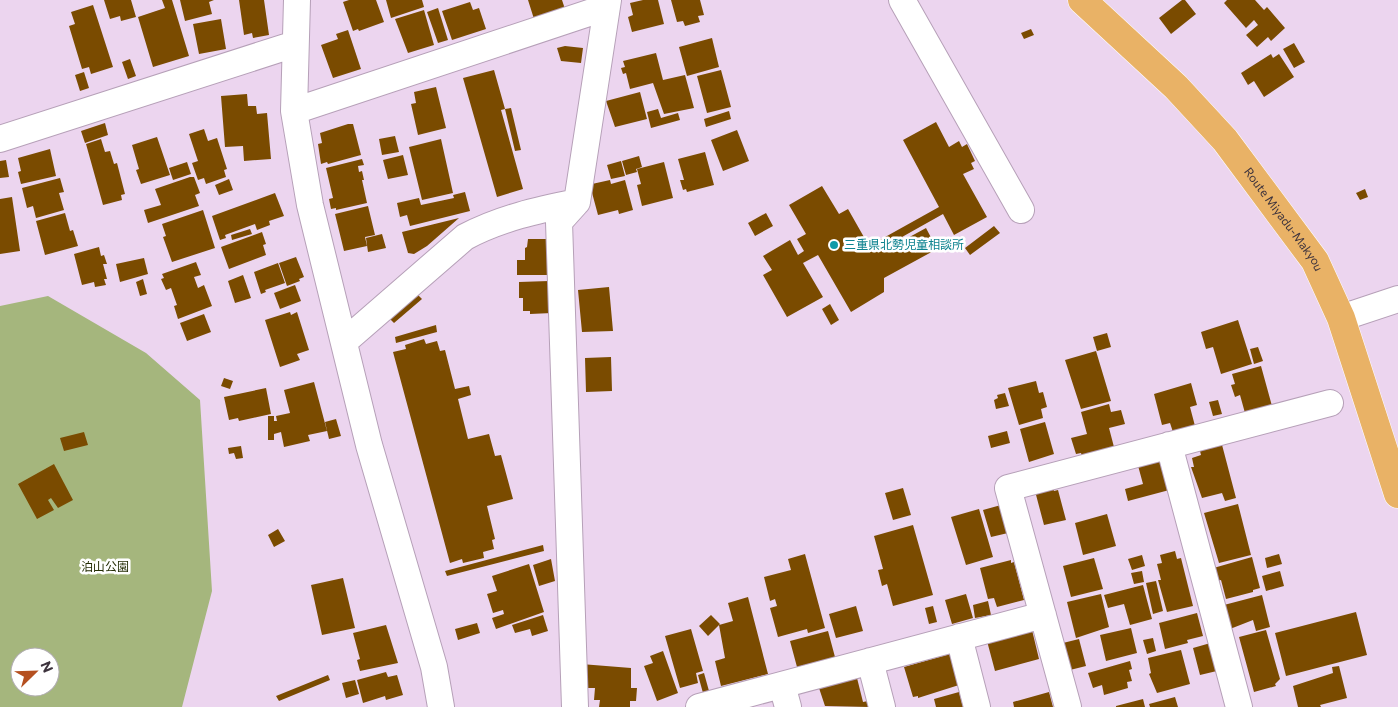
<svg xmlns="http://www.w3.org/2000/svg" width="1398" height="707" font-family="Commissioner,'Noto Sans JP',sans-serif">
<rect width="100%" height="100%" fill="#ecd5ef"/>
<path fill="#a5b67d" fill-rule="evenodd" d="M48 296 146 353 200 400 212 591 182 707H0V306ZM20 657H50V687H20Z"/>
<path fill="#7a4b00" d="M104 0H131L136 17 121 21 120 16 110 19Z
M162 0H172L189 56 153 67 138 17 165 8Z
M180 0H214L209 2 212 14 185 21Z
M239 0H264L269 35 253 38 252 33 244 35Z
M349 0H376L384 22 359 31 358 29 353 31 343 2Z
M386 0H422L424 7 391 18Z
M528 0H562L565 9 534 19Z
M643 0H658L664 24 632 32 628 17 633 15 630 3Z
M671 0H700L704 15 698 16 700 22 685 26 683 21 677 22Z
M1182 0H1185L1196 14 1171 34 1159 18Z
M1227 0H1255L1264 10 1267 7 1285 28 1271 41 1268 37 1257 47 1246 35 1258 25 1254 20 1246 28 1224 3Z
M470 2 473 10 479 8 486 29 452 40 442 11Z
M93 5 113 67 91 74 89 67 82 69 69 26 75 24 71 12Z
M438 8 448 40 438 43 427 12Z
M424 10 434 45 408 53 395 19Z
M221 19 226 49 199 54 193 24Z
M1031 29 1034 35 1024 39 1021 33Z
M348 30 361 69 333 78 321 45 338 39 336 34Z
M712 38 719 67 687 76 679 47Z
M1294 43 1305 62 1294 68 1283 49Z
M565 46 583 48 581 63 561 61 557 48Z
M656 53 663 80 685 75 694 108 664 114 653 83 630 89 626 73 623 74 621 68 625 67 623 61Z
M1271 54 1273 58 1279 54 1294 77 1264 97 1254 81 1248 85 1241 73Z
M130 59 136 76 128 79 122 62Z
M494 70 505 109 501 110 523 189 497 197 463 78Z
M721 70 731 107 707 113 697 76Z
M84 72 89 88 80 91 75 75Z
M436 87 446 128 418 135 411 104 416 103 414 92Z
M640 92 647 119 615 127 606 101Z
M247 94 248 106H256L257 114 267 113 271 159 244 161 243 146 225 147 221 96Z
M511 108 521 150 515 151 505 109Z
M658 109 661 118 678 113 680 120 651 128 647 112Z
M729 111 731 119 706 127 704 119Z
M936 122 949 147 959 141 962 147 967 144 975 161 971 163 974 169 963 174 987 217 954 235 943 214 902 237 904 240 926 228 937 249 884 278V292L851 312 818 255 803 263 823 297 787 317 763 275 772 270 763 256 790 240 798 255 804 251 797 239 806 234 789 205 822 186 839 214 848 209 869 246 939 207 903 140Z
M105 123 108 135 85 143 81 131Z
M348 124H353L361 155 328 164 327 162 321 164 318 144 322 143 320 133Z
M204 129 208 141 217 138 227 169 224 170 226 177 206 184 204 178 198 180 192 163 198 161 189 134Z
M737 130 749 161 723 171 711 140Z
M395 136 399 152 382 155 379 139Z
M157 137 170 175 141 184 136 170 139 169 132 145Z
M101 139 105 152 110 151 114 164 117 163 125 194 121 195 122 200 103 205 86 144Z
M441 139 453 193 422 200 409 147Z
M50 149 56 176 21 184 18 172 21 171 18 158Z
M705 152 714 185 687 192 686 189 683 190 680 180H684L678 159Z
M403 155 408 175 388 179 383 160Z
M639 156 642 167 636 169 637 172 626 175 622 161Z
M362 159 364 165 358 166 359 172 362 171 364 180H362L367 203 336 210V208L331 209 329 199 333 198 326 168Z
M6 160 9 177 0 178V161Z
M621 161 625 176 611 179 607 165Z
M187 162 191 174 173 180 169 168Z
M664 162 673 198 642 206 637 185 641 184 637 169Z
M190 177H194L200 193 195 195 199 206 148 223 144 210 161 205 155 189Z
M60 178 64 192 59 193 64 210 36 218 33 206 27 208 22 188Z
M229 179 233 190 219 195 215 185Z
M610 180 611 184 625 180 633 210 619 214 618 210 598 215 591 189 593 188 592 184Z
M1365 189 1368 197 1360 200 1356 193Z
M465 192 470 211 410 226 407 215 400 217 397 203 419 198 421 205 454 198 453 195Z
M275 193 284 216 269 221 270 225 257 230 255 224 225 235 226 238 220 240 212 216Z
M12 197 20 251 0 254V199Z
M368 206 375 235 365 237 367 246 344 251 335 214Z
M203 210 215 248 172 262 163 237 166 236 162 224Z
M65 213 70 231 73 230 78 246 45 255 36 221Z
M766 213 773 226 755 236 748 223Z
M459 218 427 246 414 254 408 253 402 232Z
M994 226 1000 233 970 255 965 248Z
M250 229 252 234 232 240 231 235Z
M262 232 266 244 263 245 266 255 229 269 221 247Z
M382 234 386 248 368 252 366 238Z
M528 239H552V275H517V260H525V248L527 247Z
M99 247 101 256 104 255 107 264H103L107 279H104L106 285 95 287 94 282 82 285 74 254Z
M296 257 304 277 299 279 300 281 287 286 279 263Z
M144 258 148 274 120 282 116 264Z
M196 262 201 275 194 277 198 288 204 285 212 306 178 319 174 306 177 305 171 288 166 290 161 279 164 278 162 274Z
M278 263 285 283 265 290 266 292 261 294 254 272Z
M243 275 251 298 235 303 228 281Z
M143 279 147 294 140 296 136 282Z
M549 281 552 313 530 314V311H523V298H519V282Z
M295 285 301 301 280 309 274 293Z
M609 287 613 331 582 332 578 290Z
M418 295 422 299 394 323 390 319Z
M830 304 839 320 831 325 822 309Z
M290 312 291 315 297 312 309 350 297 354 300 360 280 367 265 320Z
M204 314 211 332 187 341 180 323Z
M1238 320 1252 364 1221 374 1213 347 1206 349 1201 332Z
M436 325 437 332 396 343 395 337Z
M1107 333 1111 347 1097 351 1093 337Z
M424 339 426 344 437 341 440 351 445 350 455 389 469 386 471 395 458 399 468 439 489 434 495 456 501 455 513 499 487 506 495 539 492 540 494 549 483 552 484 558 463 563 462 559 450 563 393 352 406 349 405 345Z
M1258 347 1263 361 1254 364 1250 349Z
M1096 351 1111 401 1081 409 1065 360Z
M611 357 612 391 586 392 585 358Z
M1261 366 1272 406 1245 413 1240 395 1235 397 1231 385 1235 384 1232 374Z
M224 378 233 381 230 389 221 386Z
M1036 381 1039 393 1043 392 1047 407 1041 409 1043 418 1019 425 1008 388Z
M314 382 327 431 308 435 310 441 284 447 281 432 274 434V440H268V416H274V421H277L276 416 290 413 284 390Z
M1191 383 1197 405 1190 407 1195 426 1173 432 1170 423 1162 425 1154 394Z
M266 388 271 414 239 421 238 418 229 420 224 397Z
M1005 393 1009 406 996 409 994 400 998 398 997 395Z
M1218 400 1222 414 1213 416 1209 402Z
M1109 404 1111 412 1121 410 1125 424 1109 428 1114 447 1082 456 1081 453 1076 454 1071 438 1087 434 1081 412Z
M336 419 341 436 329 439 325 422Z
M1045 422 1054 454 1029 462 1020 429Z
M1007 431 1010 443 991 448 988 436Z
M84 432 88 445 64 451 60 438Z
M1221 441 1236 498 1225 501 1222 493 1202 498 1191 467H1194L1192 458 1201 455 1199 447Z
M241 446 243 458 236 459 234 453 229 454 228 448Z
M1165 456 1173 489 1128 501 1125 489 1143 484 1137 462Z
M54 464 73 500 58 508 51 498 48 500 54 510 37 519 18 484Z
M1053 487 1054 491 1058 490 1066 520 1044 525 1035 491Z
M903 488 911 515 893 520 885 493Z
M1238 504 1251 555 1219 563 1204 513Z
M1001 505 1008 533 991 537 983 510Z
M979 509 993 557 966 565 951 517Z
M1107 514 1116 546 1083 555 1075 523Z
M913 525 933 595 893 606 887 584 882 586 878 570 883 569 874 536Z
M278 529 285 541 274 547 268 535Z
M543 545 544 551 447 576 445 571Z
M1175 551 1177 559 1181 558 1193 606 1167 612 1158 580H1161L1157 564 1162 563 1160 555Z
M805 554 825 628 808 633 807 629 778 637 770 608 777 606 775 599 770 601 764 577 791 570 788 559Z
M1279 554 1282 564 1267 568 1265 558Z
M1142 555 1145 566 1132 570 1128 559Z
M1252 557 1260 588 1253 590V592L1226 599 1221 580 1213 582 1210 569Z
M1094 558 1103 589 1071 597 1063 566Z
M551 559 555 581 539 586 533 565Z
M1011 560V563L1014 562 1024 600 997 607 994 598 988 599 980 568Z
M529 564 544 612 496 629 492 618 504 614 503 610 493 613 487 594 497 591 492 576Z
M1142 571 1144 582 1134 584 1131 573Z
M1280 571 1284 586 1266 591 1262 576Z
M343 578 355 628 322 635 311 585Z
M1156 581 1163 611 1153 614 1146 583Z
M1143 585 1152 619 1130 625 1124 604 1108 608 1104 595Z
M966 594 973 618 952 624 945 600Z
M1101 594 1109 627 1076 638 1067 602Z
M1262 595 1270 627 1256 631 1253 620 1230 629 1224 605Z
M748 597 768 674 721 686 715 661 725 658 719 625 733 621 728 603Z
M988 601 991 615 975 618 973 605Z
M856 606 863 631 836 638 829 614Z
M933 606 937 622 929 624 925 608Z
M1356 612 1367 655 1286 676 1275 633Z
M1197 613 1203 636 1187 640 1188 643 1165 649 1159 623Z
M543 615 548 631 532 636 530 629 515 633 512 625Z
M711 615 720 624 708 636 699 626Z
M477 623 480 633 458 640 455 629Z
M386 625 398 663 360 671 357 660 360 659 353 633Z
M1131 628 1137 653 1106 661 1100 635Z
M691 629 703 671 696 673 698 683 680 688 665 636Z
M1032 630 1039 659 995 671 987 641Z
M1266 630 1280 679 1275 684 1276 686 1254 692 1239 637Z
M828 631 835 657 797 667 790 641Z
M1153 638 1156 651 1147 654 1143 640Z
M1079 639 1086 666 1070 670 1063 643Z
M1214 642 1221 670 1200 675 1193 648Z
M1181 650 1190 684 1157 693 1149 674 1151 673 1148 658Z
M663 651 678 693 657 701 644 666 653 663 650 656Z
M950 654 959 685 918 698V696L913 697 904 667Z
M1130 661 1132 669 1129 670 1132 681 1127 682 1128 688 1104 695 1102 685 1093 688 1088 673Z
M581 664 631 668V688H637L636 701H630V707H599L600 700H594L595 688H588V678L581 677Z
M1339 666 1347 698 1320 705 1321 707H1298L1293 686 1333 673 1332 667Z
M386 672 388 677 397 675 403 695 386 700 385 696 363 703 357 680Z
M704 673 709 691 703 693 698 675Z
M328 675 330 680 279 701 276 696Z
M857 678 863 702 868 701 869 707 825 706 819 688Z
M355 680 359 694 346 698 342 683Z
M959 692 963 707H936L934 699Z
M1049 692 1053 707H1014L1013 702Z
M1175 697 1178 707H1150L1149 704Z
M1143 699 1145 707H1116V706Z"/>
<g fill="none" stroke-linecap="round" stroke-linejoin="round">
<defs>
<path id="minor" d="M297 0 294 111 310 205 369 445 434 667 441 707
M902 0 1021 210
M294 111 607 7
M0 139 295 44
M1341 318 1398 299
M344 342 465 237C501 218 538 210 577 202
M1169 445 1239 707
M959 637 977 707
M870 661 882 707
M782 685 788 707
M575 707 559 222 577 202 608 0
M699 707 1043 615
M1068 707 1008 488 1330 403"/>
<g id="major">
<path id="s1" d="M1082 0 1176 87 1225 140 1315 261 1341 318 1398 494"/>
</g>
</defs>
<use href="#minor" stroke="#b6a0b8" stroke-width="28"/>
<use href="#major" stroke="#fff" stroke-width="29"/>
<use href="#minor" stroke="#fff" stroke-width="26"/>
<use href="#major" stroke="#e9b266" stroke-width="28"/>
</g>
<circle fill="#0f9aa8" stroke="#fff" stroke-width="2" cx="834" cy="245" r="5"/>
<g text-anchor="middle" stroke-width="5" stroke-linejoin="round" paint-order="stroke">
<g font-size="12" fill="#3d333d" stroke="#fff">
<text dy="4" stroke="none"><textPath href="#s1" startOffset="299">Route Miyadu-Makyou</textPath></text>
</g>
<g font-size="12" fill="#0d838f" stroke="#fff" text-anchor="start">
<text x="844" y="249">三重県北勢児童相談所</text>
</g>
<g font-size="12" fill="#242d05" stroke="#fff">
<text x="105" y="571">泊山公園</text>
</g>
</g>
<g transform="translate(35 672) rotate(67)"><circle r="24" fill="#ffffff" stroke="#b1adb1"/>
<path d="M0-4L9 19L0 12L-9 19Z" fill="#b55020"/>
<text y="-8" font-size="14" font-weight="bold" text-anchor="middle" fill="#3d333d">N</text>
</g>
</svg>
